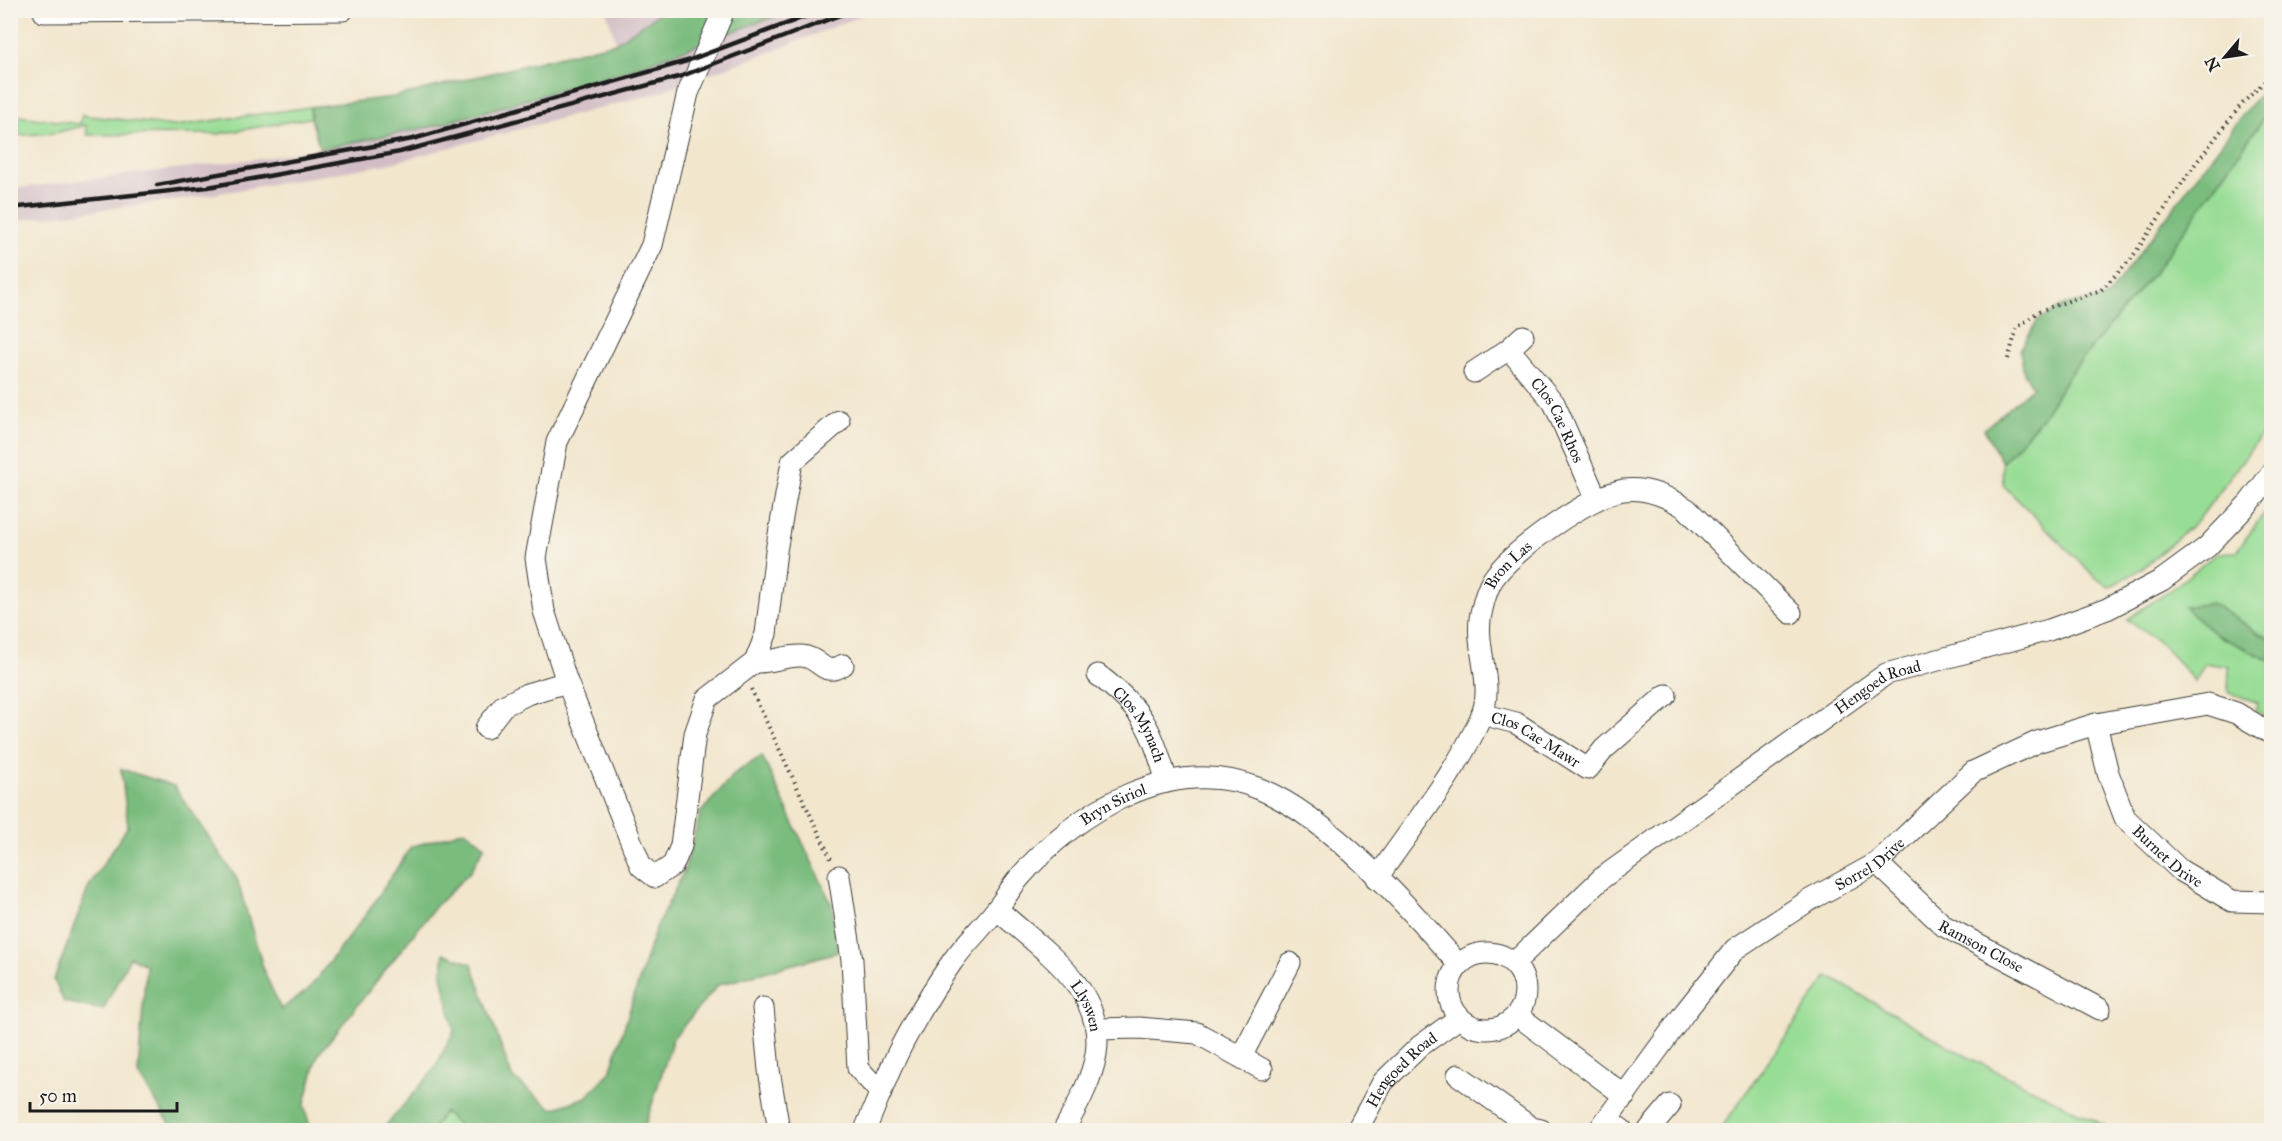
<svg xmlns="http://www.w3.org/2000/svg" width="2282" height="1141" font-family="'IM FELL Great Primer',serif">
<rect width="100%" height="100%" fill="#f7f3e8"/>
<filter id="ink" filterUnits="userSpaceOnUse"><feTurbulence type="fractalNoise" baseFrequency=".0167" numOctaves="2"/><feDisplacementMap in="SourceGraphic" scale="12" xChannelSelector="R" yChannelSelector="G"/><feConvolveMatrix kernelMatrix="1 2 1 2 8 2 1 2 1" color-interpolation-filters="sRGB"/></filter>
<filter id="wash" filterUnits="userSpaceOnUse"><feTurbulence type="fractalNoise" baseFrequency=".008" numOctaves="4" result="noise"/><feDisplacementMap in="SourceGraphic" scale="24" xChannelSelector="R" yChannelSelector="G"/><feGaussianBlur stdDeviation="1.35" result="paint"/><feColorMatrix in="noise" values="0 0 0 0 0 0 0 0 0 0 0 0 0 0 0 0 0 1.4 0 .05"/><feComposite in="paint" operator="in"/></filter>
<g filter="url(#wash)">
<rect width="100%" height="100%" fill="#f2e6cd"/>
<path fill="#d2bdc6" d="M606 10 703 11 616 43Z
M789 11H873L783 47 657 93 387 164 186 199 11 221 10 189 264 158 434 126 623 72Z"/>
<path fill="#98dd95" stroke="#5a7c58" stroke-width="1.5" d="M310 107 311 118 218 134 87 135 86 125 55 133 11 136V115L80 124 82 115 174 126Z
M2271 108V422L2199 519 2142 569 2109 587 2096 578 2003 485 2002 463 2041 419 2069 375 2160 265Z
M2271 504V639L2260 634 2217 635 2271 661V722L2255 710 2258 703 2228 692 2229 667 2205 663 2195 682 2166 648 2127 619 2171 590 2217 553 2236 552Z
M1828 976 1966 1056 2108 1127 2104 1130H1720Z
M444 1112 464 1130H432Z"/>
<path fill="#7abc7e" stroke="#4b6c4d" stroke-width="1.5" d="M663 11H789L623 72 434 126 320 149 311 118 310 107 393 97 615 43Z
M2271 82V108L2160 265 2069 375 2041 419 2002 463 1984 429 2033 387 2024 373 2020 350 2037 321 2067 304 2106 298 2251 104Z
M2212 603 2260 634 2271 639V661L2217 635 2184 607Z
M762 756 832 905 838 952 718 985 673 1038 646 1123 639 1130H464L444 1112 432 1130H382L433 1071 454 1031 442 975 444 953 472 964 512 1077 553 1109 586 1097 610 1072 655 930 684 871 701 812 735 773Z
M121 769 174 786 237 879 265 974 281 1009 308 990 370 909 411 847 465 830 485 846 470 872 436 906 318 1055 304 1106 311 1130H174L138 1074 146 965 130 957 103 1010 64 1002 54 980 89 886 128 826Z"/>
</g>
<g filter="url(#ink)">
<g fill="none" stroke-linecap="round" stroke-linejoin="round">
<defs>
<g id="minor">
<path d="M724 10 688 93 652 245 557 442 536 558 544 611 567 682 641 866 655 877 673 865 681 846 695 734 707 699 755 662 766 634 776 551 792 462 839 421"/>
<path d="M44 12 343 10"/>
<path id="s1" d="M1509 349 1554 403 1596 498"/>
<path d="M1474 372 1509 349 1523 336"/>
<path d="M755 662C771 663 786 655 802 656 822 658 822 678 843 665"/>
<path id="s2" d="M1098 675C1144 710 1151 728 1167 782"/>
<path id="s3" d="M1482 714 1516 723 1588 769 1604 749 1666 695"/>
<path id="s4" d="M2096 724 2108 773 2125 818 2180 870 2232 901 2272 902"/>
<path d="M486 728 503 706 527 694 567 682"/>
<path id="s5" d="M1877 863 1944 926 2100 1009"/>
<path d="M839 876 852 960 858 1068 881 1093"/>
<path id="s6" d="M1377 878C1411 828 1457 772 1481 717 1496 683 1472 644 1482 609 1484 600 1488 587 1493 579 1513 550 1589 496 1623 490 1646 487 1669 497 1687 509L1791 613"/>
<path id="s7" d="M997 909C1039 948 1106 988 1096 1054 1092 1080 1076 1108 1064 1130"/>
<circle cx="1487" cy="991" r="38"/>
<path id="s8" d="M1514 963 1602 878 1886 674 2049 630 2107 609 2162 580 2207 547 2249 503 2272 473"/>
<path d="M763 1008 769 1070 779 1130"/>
<path d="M1517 1015 1625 1096"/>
<path d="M1097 1029 1139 1028 1197 1033 1262 1069"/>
<path d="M1241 1057 1290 963"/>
<path d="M1458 1075 1532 1128 1541 1130"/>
<path d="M1607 1119 1622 1130"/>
<path id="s9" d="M865 1130C878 1100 889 1068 905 1039 919 1013 935 986 952 962 965 943 982 928 996 910 1005 899 1011 887 1020 877 1076 811 1172 753 1260 789 1330 818 1409 907 1459 965"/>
<path id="s10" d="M1357 1130 1383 1082 1420 1046 1459 1018"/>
<path id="s11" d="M1599 1130 1685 1012 1735 949 1808 901 1877 863 1973 772 2037 742 2096 724 2208 704 2236 713 2272 734"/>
<path d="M1649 1130 1670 1105"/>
</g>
</defs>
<use href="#minor" stroke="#3c3a37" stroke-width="23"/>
<path stroke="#3c3a37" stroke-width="4" stroke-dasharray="1.5 4.5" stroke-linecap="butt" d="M2008 359 2017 328 2039 311 2101 290 2131 259 2193 167 2241 105 2272 74
M751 689 831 859"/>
<use href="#minor" stroke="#fff" stroke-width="21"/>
<path stroke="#1c1c1c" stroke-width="4.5" d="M157 185 413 139 687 61 823 10
M10 208 208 187 400 152 682 76 853 10"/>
</g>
</g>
<g text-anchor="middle" stroke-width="6" stroke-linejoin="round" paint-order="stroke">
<g font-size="16" fill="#1c1c1c" stroke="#f7f3e8">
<text dy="6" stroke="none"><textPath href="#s1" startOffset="87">Clos Cae Rhos</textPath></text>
<text dy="6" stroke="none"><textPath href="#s6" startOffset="354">Bron Las</textPath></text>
<text dy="6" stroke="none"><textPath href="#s8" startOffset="459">Hengoed Road</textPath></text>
<text dy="6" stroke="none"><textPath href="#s2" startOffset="66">Clos Mynach</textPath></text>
<text dy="6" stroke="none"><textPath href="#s3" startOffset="60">Clos Cae Mawr</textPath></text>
<text dy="6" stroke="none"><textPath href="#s9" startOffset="418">Bryn Siriol</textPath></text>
<text dy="6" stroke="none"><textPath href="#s4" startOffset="156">Burnet Drive</textPath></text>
<text dy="6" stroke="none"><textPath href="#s11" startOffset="386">Sorrel Drive</textPath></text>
<text dy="6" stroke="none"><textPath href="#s5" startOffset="134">Ramson Close</textPath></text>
<text dy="6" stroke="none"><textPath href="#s7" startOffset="134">Llyswen</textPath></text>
<text dy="6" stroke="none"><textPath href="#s10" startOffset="76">Hengoed Road</textPath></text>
</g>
</g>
<rect width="2282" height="1141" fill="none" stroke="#f7f3e8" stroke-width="36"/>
<g transform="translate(2225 57) rotate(241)" stroke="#f7f3e8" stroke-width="4.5" paint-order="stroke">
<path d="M0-4.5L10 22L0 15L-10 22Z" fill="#1c1c1c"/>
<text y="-9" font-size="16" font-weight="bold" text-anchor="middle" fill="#1c1c1c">N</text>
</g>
<path d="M30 1102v9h147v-9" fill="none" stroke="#1c1c1c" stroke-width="3"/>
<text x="39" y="1102" font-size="18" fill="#1c1c1c" stroke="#f7f3e8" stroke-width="4.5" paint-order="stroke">50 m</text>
</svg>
